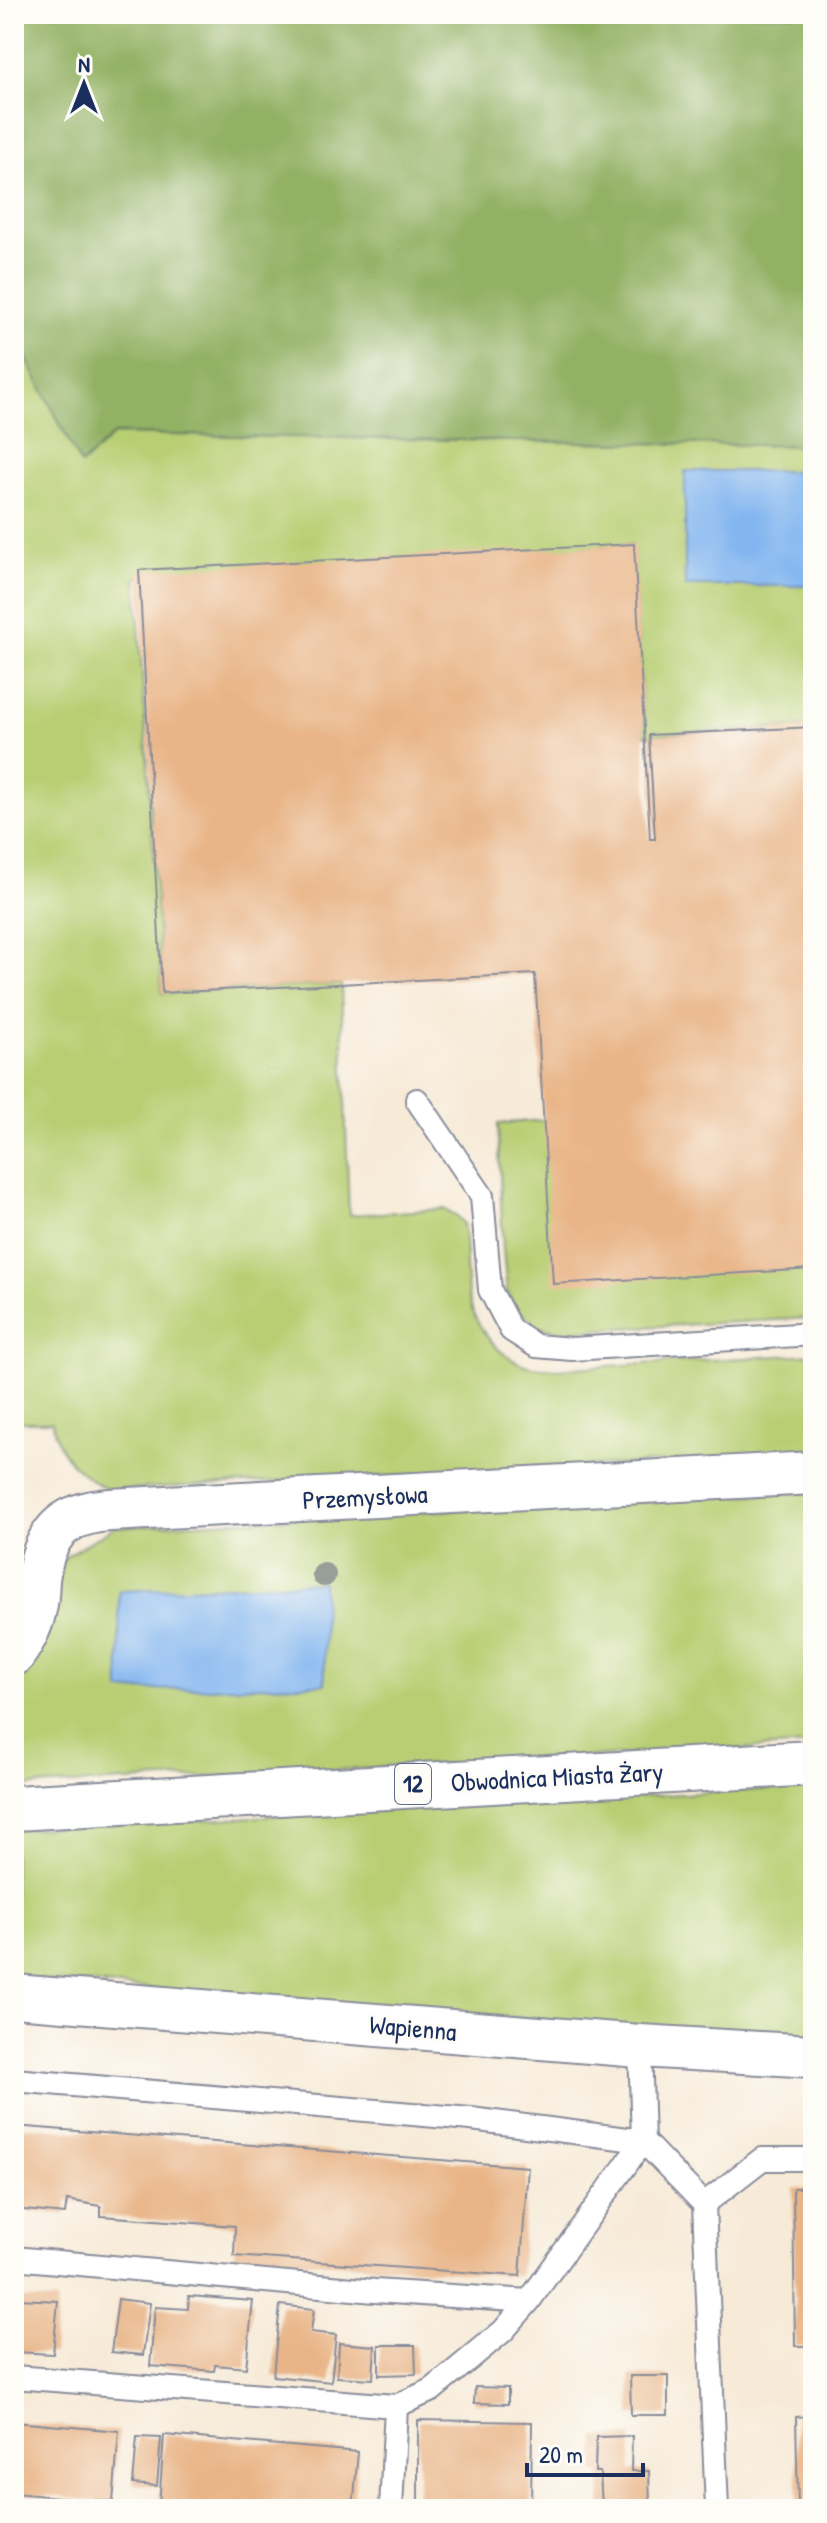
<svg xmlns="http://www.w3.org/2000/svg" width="827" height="2523" font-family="'Patrick Hand',sans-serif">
<rect width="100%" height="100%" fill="#fdfcf7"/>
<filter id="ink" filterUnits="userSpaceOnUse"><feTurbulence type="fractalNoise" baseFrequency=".0125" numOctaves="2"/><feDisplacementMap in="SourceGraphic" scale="16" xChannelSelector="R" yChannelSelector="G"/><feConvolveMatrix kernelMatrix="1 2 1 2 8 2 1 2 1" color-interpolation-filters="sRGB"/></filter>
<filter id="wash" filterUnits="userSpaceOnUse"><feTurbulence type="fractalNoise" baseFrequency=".006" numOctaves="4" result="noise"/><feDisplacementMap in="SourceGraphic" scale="32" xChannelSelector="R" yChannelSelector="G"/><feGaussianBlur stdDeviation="1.8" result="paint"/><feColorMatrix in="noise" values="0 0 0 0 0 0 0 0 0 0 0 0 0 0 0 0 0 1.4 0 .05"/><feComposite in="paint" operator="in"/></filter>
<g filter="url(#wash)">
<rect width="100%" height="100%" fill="#f7ead7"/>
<path fill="#b8ce72" stroke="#6a7e68" stroke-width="2" d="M14 334 81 464 114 434 813 446V726L644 735 633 544 136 578 162 993 341 984 349 1215 444 1209 456 1215 463 1223C468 1248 464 1275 469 1299 475 1326 498 1357 525 1365 534 1368 546 1368 556 1369L813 1354V1455L108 1490C79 1474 58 1456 52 1422H14Z
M563 1118 813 1265V1318L565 1331 538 1327 515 1306 507 1291 503 1249 498 1124Z
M813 1492V1745L14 1787V1681L34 1659 60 1566 65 1557 114 1527Z
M813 1787V2036L596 2024 14 1978V1830Z"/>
<path fill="#92b164" stroke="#567061" stroke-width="2" d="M14 14H813V446L114 434 81 465 14 334Z"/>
<path fill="#83b6f0" stroke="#4f72a7" stroke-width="2" d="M685 471H813V586H685Z
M323 1582 325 1684 120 1691 119 1591Z"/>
<g id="blocks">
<path fill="#e9b588" d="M634 544 650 839H655L649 735 813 727V1269L553 1284 535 974 162 993 139 570Z
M14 2126 528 2167 520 2276 234 2256 235 2226 101 2216V2206L67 2200 65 2214 14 2209Z
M793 2188H813V2346H795Z
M189 2296 253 2301 246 2368 215 2365 214 2371 150 2366 155 2307 188 2309Z
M19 2299 58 2301 53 2354 14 2352Z
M118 2299 150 2303 143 2355 111 2352Z
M280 2305 314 2309 311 2332 336 2335 331 2382 273 2376Z
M339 2343 375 2346 373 2379 337 2377Z
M379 2345H415L416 2374 379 2375Z
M630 2376H668V2415H631Z
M475 2387 508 2388V2404L474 2403Z
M813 2416V2509H798L796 2417Z
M418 2420 532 2422 531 2509H418Z
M14 2422 119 2431 113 2502 14 2493Z
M164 2435 358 2452 353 2509H190L159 2506Z
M632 2436 631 2471H649L650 2506 602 2508 600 2472H595L596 2437Z
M137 2437 161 2438 157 2486 133 2484Z"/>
</g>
</g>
<g filter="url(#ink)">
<use href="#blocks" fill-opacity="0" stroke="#898c9a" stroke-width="2"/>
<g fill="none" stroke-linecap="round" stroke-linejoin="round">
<defs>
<path id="lane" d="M417 1100 482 1196 490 1290 511 1330 536 1346 572 1349 813 1334
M640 2046 643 2141 704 2204 717 2509
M14 2080 471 2119 643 2141 529 2301 503 2331 432 2390 396 2406 14 2377
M704 2204 762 2159H813
M14 2258 375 2291 529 2301
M391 2509 396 2406"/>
<path id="street" d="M14 1654C25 1639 33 1622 36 1604 38 1594 37 1583 39 1573 46 1529 67 1513 110 1510L813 1473
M14 1996 640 2046 813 2056"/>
<path id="primary" d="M14 1808 813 1763"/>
</defs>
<use href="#lane" stroke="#898c9a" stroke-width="26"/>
<use href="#street" stroke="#898c9a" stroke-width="46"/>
<use href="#primary" stroke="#898c9a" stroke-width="48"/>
<use href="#lane" stroke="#fff" stroke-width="22"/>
<use href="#street" stroke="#fff" stroke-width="42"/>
<use href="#primary" stroke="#fff" stroke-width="44"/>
</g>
<circle fill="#989e98" cx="324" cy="1575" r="12"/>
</g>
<g text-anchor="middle" stroke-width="6" stroke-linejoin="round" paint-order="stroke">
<rect fill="#fdfcf7" stroke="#5f6c8c" stroke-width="2" x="395" y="1764" width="36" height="40" rx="6"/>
<g font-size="24" font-weight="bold" fill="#1b2f5e">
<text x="413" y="1792">12</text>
</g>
<g font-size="26" fill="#1b2f5e" stroke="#fdfcf7">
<text transform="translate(365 1497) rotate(-3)" y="9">Przemysłowa</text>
<text transform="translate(557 1777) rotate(-3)" y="9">Obwodnica Miasta Żary</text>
<text transform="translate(413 2028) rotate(5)" y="9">Wapienna</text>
</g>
</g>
<rect width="827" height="2523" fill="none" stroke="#fdfcf7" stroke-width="48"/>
<g transform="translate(84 84)" stroke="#fdfcf7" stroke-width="6" paint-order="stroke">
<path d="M0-6L14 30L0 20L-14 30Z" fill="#1b2f5e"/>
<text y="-12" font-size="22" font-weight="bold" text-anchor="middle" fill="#1b2f5e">N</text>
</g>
<path d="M527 2463v12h116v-12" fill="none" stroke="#1b2f5e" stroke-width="4"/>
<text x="539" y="2463" font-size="24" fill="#1b2f5e" stroke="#fdfcf7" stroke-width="6" paint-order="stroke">20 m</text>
</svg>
